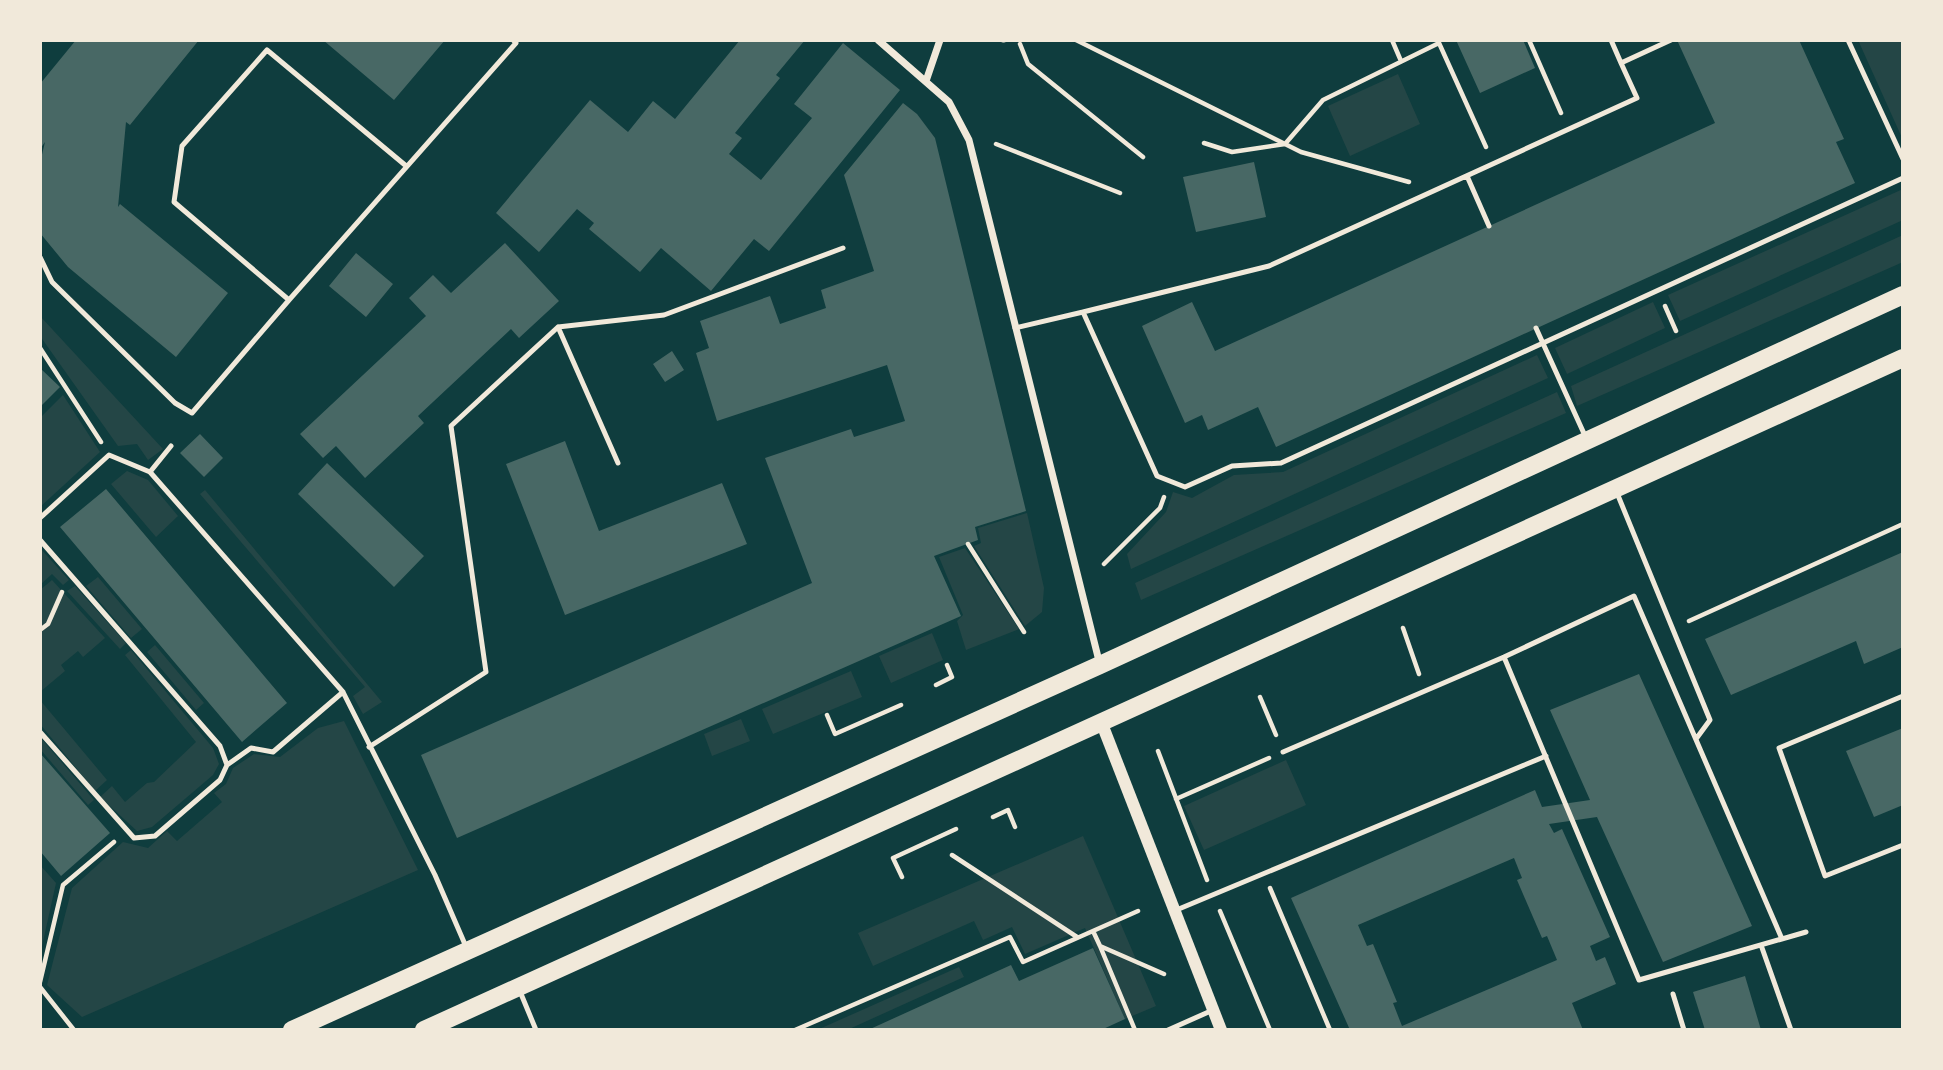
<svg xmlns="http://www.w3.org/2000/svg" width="1943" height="1070" font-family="Arial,sans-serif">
<rect width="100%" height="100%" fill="#0f3d3e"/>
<path fill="#244646" d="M1858 40H1903V140Z
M1398 74 1420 124 1350 156 1328 106Z
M1903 189V220L1680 321 1668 295Z
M1903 235V262L1577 406 1571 386Z
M1653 302 1665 328 1567 374 1555 348Z
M40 316 163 449 148 460 137 444 118 446 40 336Z
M1537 355 1548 378 1131 569 1127 554 1166 512 1173 492 1192 498 1234 475 1283 472Z
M1557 392 1566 413 1141 600 1135 583Z
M63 395 100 452 40 507V418Z
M127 471 148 480 178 516 156 537 111 484Z
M205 490 382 702 363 714 353 696 365 687 200 494Z
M1027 513 1044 588 1042 612 1025 626 974 546 981 543 978 528Z
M40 548 69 580 63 585 52 574 40 585Z
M965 548 1019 629 966 650 957 621 963 615 939 557Z
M98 577 142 629 131 638 86 586Z
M52 580 105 638 83 657 78 651 61 665 65 671 40 692V590Z
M75 586 126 643 120 649 67 591Z
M932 633 943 660 891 683 879 656Z
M155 645 204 703 196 710 147 652Z
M131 650 213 748 219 764 213 775 152 827 137 831 100 797 112 786 125 802 147 783 154 782 196 742 125 655Z
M851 671 862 697 773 734 762 709Z
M40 700 107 780 95 791 40 724Z
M741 719 750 741 712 756 704 734Z
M344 721 418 870 82 1017 47 985 72 888 123 842 148 848 167 831 177 841 222 802 214 793 226 784 233 768 254 754 280 757 318 728Z
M40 737 94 800 88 805 40 749Z
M1286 760 1306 805 1204 850 1184 806Z
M1083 836 1156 1006 1125 1019 1085 928 1025 954 1012 927 983 940 974 921 873 966 858 933Z
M40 865 56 883 40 955Z
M959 967 964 977 847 1030H817Z"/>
<path fill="#486865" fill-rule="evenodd" d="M76 40H199L130 125 126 122 118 207 120 204 228 293 176 357 68 267 40 233V163L45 142 40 149V84Z
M323 40H445L394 100Z
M740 40H805L776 75 780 78 735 133 742 138 729 154 761 180 812 118 794 104 843 43 900 90 769 251 754 239 711 291 661 248 640 272 589 229 594 223 577 209 539 252 496 213 590 100 628 132 653 101 675 119Z
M1456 40H1523L1535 68 1480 93Z
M1677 40H1799L1844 139 1836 142 1855 183 1276 447 1258 407 1208 430 1202 415 1185 423 1142 326 1192 302 1215 351 1715 123Z
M903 103 917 114 935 138 1026 511 975 527 978 540 934 556 961 616 457 838 421 755 812 583 765 458 851 429 854 437 905 421 887 365 717 421 696 353 709 348 700 321 770 296 780 324 826 308 821 290 874 271 844 175Z
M1254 162 1266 217 1196 232 1183 177Z
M505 243 559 301 519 338 511 329 418 416 424 423 365 478 336 446 323 458 300 434 426 316 409 298 433 275 451 293Z
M356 253 393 284 366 317 329 286Z
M672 351 684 370 665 382 653 364Z
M40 368 60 387 40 407Z
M200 434 223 458 204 477 180 453Z
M565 441 599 531 722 483 747 544 565 615 506 464Z
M327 463 424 556 394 587 298 494Z
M106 489 287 703 242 742 60 527Z
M1903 552V647L1864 664 1856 641 1731 695 1705 639Z
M1639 674 1752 926 1663 962 1597 817 1549 824 1554 833 1562 829 1610 937 1590 946 1596 961 1605 957 1616 984 1572 1003 1583 1030H1350L1291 898 1535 790 1542 807 1590 800 1550 710ZM1514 858 1522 878 1517 880 1542 938 1547 936 1557 960 1402 1026 1393 1003 1397 1002 1373 944 1367 946 1358 925Z
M1903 728V805L1874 817 1846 751Z
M40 753 110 833 61 876 40 851Z
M1093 948 1125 1019 1101 1030H868L1011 965 1019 981Z
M1745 976 1761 1030H1705L1693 992Z"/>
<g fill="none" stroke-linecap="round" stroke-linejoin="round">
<path stroke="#f1e9da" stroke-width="4.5" d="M1076 40 1301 152 1409 182
M1392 40 1401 61
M1529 40 1561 113
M1020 44 1028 64 1143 157
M1204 143 1232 152 1285 144 1323 100 1439 43 1486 147
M996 144 1120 193
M1665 306 1676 331
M40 348 101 442
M968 544 1024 632
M1104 564 1160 508 1164 497
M1689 621 1903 524
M1403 628 1419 674
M40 630 48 624 62 592
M936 685 952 677 947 665
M1260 697 1276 735
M827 715 835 734 901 705
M1158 751 1207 880
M1176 799 1269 758
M993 817 1008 810 1015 827
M952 855 1077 937
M902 877 893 858 956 829
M1270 888 1330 1030
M1220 911 1270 1030
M1093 931 1100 946 1164 974
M1100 946 1135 1030
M40 982 63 885 114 842
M40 987 74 1030
M795 1030 1010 937 1023 962 1138 911"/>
<path stroke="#f1e9da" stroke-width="5" d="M1003 40H1004
M1611 40 1621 63
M1848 40 1903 159
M405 165 267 50 182 146 174 202 289 300 516 43 513 40
M1467 176 1489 226
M40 257 52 282 175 403 192 413 289 300
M1083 312 1269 266 1637 98 1621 63 1671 40
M558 327 664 315 843 248
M1015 328 1083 312 1157 476 1185 487 1232 466 1281 463 1903 178
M1536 328 1586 438
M150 472 171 446
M1617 493 1710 720 1696 739
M40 518 109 455 150 472 343 692 435 875 467 949
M40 540 220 746 227 765 220 780 155 836 134 838 40 732
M1504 657 1639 980 1806 932
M1903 696 1779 748 1825 876 1903 845
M369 747 486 672 451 426 558 327 618 463
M1283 752 1504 657 1634 596 1782 939
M227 765 251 748 273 752 343 692
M1174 911 1546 756
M1761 945 1791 1030
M519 989 536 1030
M1673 994 1684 1030
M1168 1030 1213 1010"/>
<path stroke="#f1e9da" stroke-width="7" d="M878 40 949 102 969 140 1100 665
M926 81 940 40"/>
<path stroke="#f1e9da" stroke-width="12" d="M1102 724 1221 1030"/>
<path stroke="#f1e9da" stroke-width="18" d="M292 1030 1100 665 1903 295
M424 1030 1903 358"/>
</g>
<rect width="1943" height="1070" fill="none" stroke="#f1e9da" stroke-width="84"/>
</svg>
